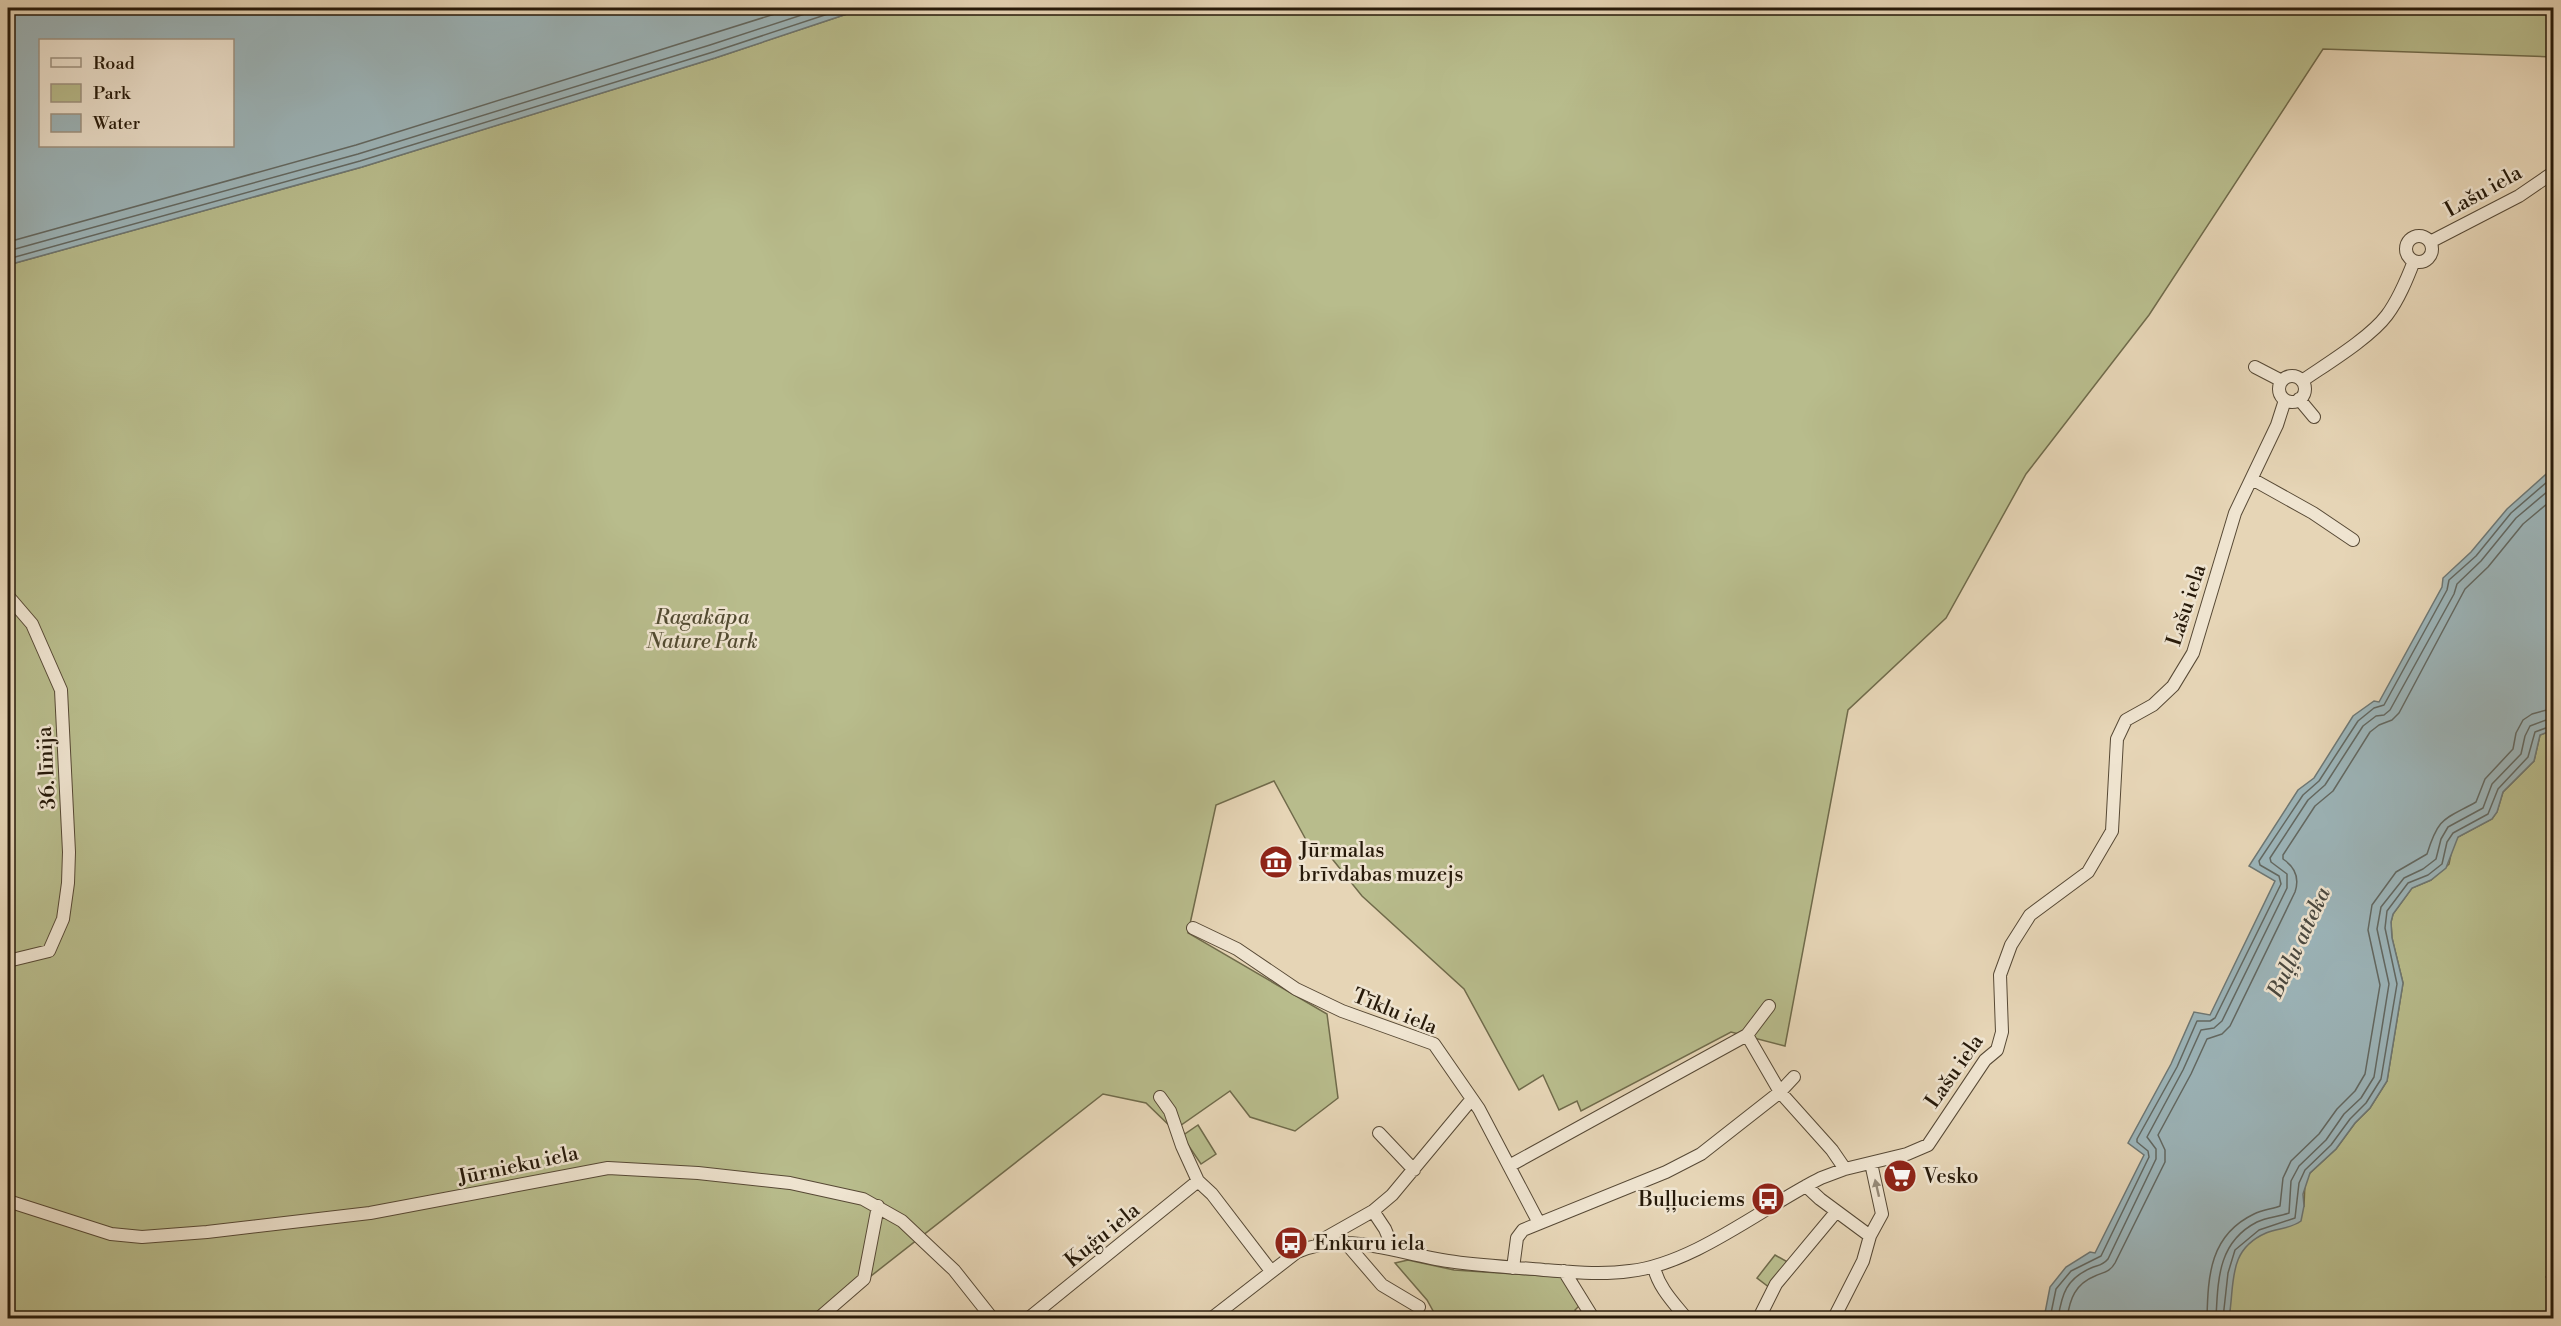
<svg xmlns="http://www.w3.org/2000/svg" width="2561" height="1326" font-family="'Libre Bodoni',serif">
<rect width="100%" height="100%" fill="#e6d5b6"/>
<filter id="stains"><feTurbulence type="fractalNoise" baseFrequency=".00333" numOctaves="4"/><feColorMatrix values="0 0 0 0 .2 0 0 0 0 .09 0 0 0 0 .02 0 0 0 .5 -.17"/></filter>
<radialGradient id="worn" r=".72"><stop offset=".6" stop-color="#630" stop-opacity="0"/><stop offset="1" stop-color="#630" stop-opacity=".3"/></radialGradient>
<path fill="#b8bc8c" stroke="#706b4b" stroke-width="1.5" d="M865 8H2553V57L2323 49 2149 315 2026 474 1946 618 1848 710 1785 1046 1731 1032 1581 1111 1577 1101 1559 1110 1543 1075 1519 1090 1464 989 1362 896 1329 855 1311 849 1274 781 1216 805 1188 933 1327 1014 1338 1098 1295 1131 1250 1117 1230 1091 1174 1130 1146 1103 1103 1094 834 1305 822 1318H8V265L362 167 715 58Z
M2553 730 2554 1267 2546 1277 2553 1280 2554 1300 2542 1318H2141L2246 1168 2304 1206 2305 1183 2310 1173 2336 1149 2355 1123 2370 1108 2387 1081 2403 983 2392 938 2391 922 2393 914 2412 888 2431 880 2449 864 2453 844 2458 837 2492 819 2497 812 2503 792 2534 761 2540 735Z
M1198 1125 1216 1154 1201 1164 1182 1136Z
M1775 1255 1793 1265 1774 1291 1757 1278Z
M1408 1260 1454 1270 1561 1277 1580 1305 1575 1310 1580 1318H1437L1427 1300 1395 1263Z"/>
<path fill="#9cb5ba" stroke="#6d7774" stroke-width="1.5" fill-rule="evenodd" d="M8 8H865L715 58 362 167 8 265ZM40 40H232V146H40Z
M2553 468V730L2540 735 2534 761 2503 792 2497 812 2492 819 2458 837 2446 868 2431 880 2412 888 2393 914 2391 922 2392 938 2403 983 2387 1081 2370 1108 2355 1123 2336 1149 2310 1173 2303 1194 2304 1206 2301 1221C2290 1229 2278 1228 2266 1233 2227 1250 2235 1283 2229 1318H2044L2050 1287 2066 1267 2090 1252 2095 1253 2144 1155 2128 1143 2171 1064 2194 1012 2210 1015 2275 881 2249 866 2298 790 2314 778 2353 716 2374 701 2379 702 2442 587 2443 578 2471 552 2507 509Z"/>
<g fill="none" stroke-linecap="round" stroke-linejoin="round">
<path stroke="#626862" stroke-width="1.5" d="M8 242 356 145 794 8
M8 251 358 154 710 45 823 8
M8 259 360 161 713 52 846 8
M2050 1318 2056 1289 2071 1271 2101 1256 2149 1157 2148 1151 2137 1142V1139L2177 1067 2197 1021H2210L2215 1018 2281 884 2279 876 2260 865 2259 861 2303 795 2319 781 2358 721 2374 708 2384 705 2447 590 2449 580 2476 556 2511 513 2554 476
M2058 1318C2062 1294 2066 1279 2091 1268 2098 1265 2102 1266 2108 1259L2156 1159V1149L2147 1137 2183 1070 2201 1030 2214 1028 2222 1021 2287 888V874L2271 862 2270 858 2308 800 2325 785 2363 726 2376 716 2384 715 2390 710 2454 594 2457 584 2481 561 2516 518 2554 486
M2067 1318C2070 1299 2075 1284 2095 1276 2104 1272 2110 1272 2115 1263L2165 1162V1150L2158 1135 2191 1074 2207 1039 2222 1034 2230 1026 2295 892C2300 877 2295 867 2283 859V855L2315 806 2333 791 2370 732 2379 725 2392 720 2399 713 2465 589 2488 567 2523 524 2554 498
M2207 1318C2208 1275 2210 1235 2254 1214 2262 1210 2272 1209 2280 1206L2283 1178 2291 1161 2319 1134 2337 1109 2355 1091 2365 1074 2380 985 2368 930 2372 905 2396 872 2427 854C2439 816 2444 820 2476 802L2485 779 2513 749 2516 733 2523 720 2532 714 2554 708
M2216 1318C2218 1279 2218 1242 2257 1222 2267 1217 2278 1217 2289 1213L2291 1181 2299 1166 2326 1140 2344 1114 2361 1098 2374 1077 2389 984 2377 929 2381 907 2404 878 2423 869 2436 859 2441 839 2448 827 2483 808 2492 784 2521 754 2525 736 2530 726 2554 717
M2223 1318 2228 1273 2235 1250 2259 1230 2295 1218 2299 1183 2305 1170 2331 1145 2350 1119 2366 1103 2381 1079 2397 984 2385 928 2387 911 2408 883 2428 875 2442 864 2447 842 2453 833 2488 814 2498 789 2528 757 2535 732 2554 725"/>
<defs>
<path id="minor" d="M2406 249a13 13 0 1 1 26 0a13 13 0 1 1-26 0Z
M2430 242 2519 196 2554 172
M2255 367 2282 381
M2279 389a13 13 0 1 1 26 0a13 13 0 1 1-26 0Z
M2302 381C2325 365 2370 338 2387 315 2399 299 2407 279 2414 261
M2299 399 2314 417
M2252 479 2313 513 2353 540
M8 596 32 624 61 690 69 852 68 883 63 919 49 951 8 961
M1193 928 1237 949 1296 989 1342 1011 1434 1044 1479 1109 1539 1223
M1747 1035 1769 1006
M1160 1097 1170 1111 1182 1146 1198 1181 1212 1194 1271 1271
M1379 1133 1414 1170
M1509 1166 1747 1035 1780 1092 1832 1150 1845 1169
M1806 1186 1820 1199 1870 1236
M8 1201 111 1234 142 1237 207 1232 370 1213 608 1168 698 1173 790 1183 863 1199 902 1221 954 1270 992 1318
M1373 1211 1385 1229 1393 1248
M1320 1241 1373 1211 1392 1195 1471 1100
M1345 1242 1382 1285 1419 1307
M1654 1267C1658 1287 1674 1303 1686 1318
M1513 1268 1517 1238 1523 1230 1666 1172 1701 1154 1780 1092 1794 1077
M1564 1271 1593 1318
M819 1318 864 1279 878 1206
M1029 1318 1198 1181
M1212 1318 1297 1252C1347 1230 1398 1254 1448 1261 1480 1266 1512 1267 1544 1270 1572 1272 1601 1275 1630 1271 1694 1264 1763 1207 1821 1178L1845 1169 1907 1154 1928 1145 1985 1060 1997 1050 2002 1032 2000 975 2011 945 2030 915 2088 872 2112 831 2117 739 2126 720 2153 705 2173 686 2193 653 2235 513 2277 425 2285 400
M1759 1318 1776 1284 1836 1212
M1834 1318 1863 1261 1870 1236 1882 1214 1871 1163"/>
</defs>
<use href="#minor" stroke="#574935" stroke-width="14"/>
<use href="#minor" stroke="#efe4d0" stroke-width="12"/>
</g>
<defs><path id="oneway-solid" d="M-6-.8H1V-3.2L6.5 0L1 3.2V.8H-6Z" transform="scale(1.5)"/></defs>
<use fill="#958977" href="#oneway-solid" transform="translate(1877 1188) rotate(-103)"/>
<defs>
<symbol id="museum-disc" viewBox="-11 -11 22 22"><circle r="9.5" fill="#8f2418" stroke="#efe4d0"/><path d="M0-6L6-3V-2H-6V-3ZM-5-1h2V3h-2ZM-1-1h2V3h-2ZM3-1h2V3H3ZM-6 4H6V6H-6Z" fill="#fff"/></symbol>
<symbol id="supermarket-disc" viewBox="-11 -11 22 22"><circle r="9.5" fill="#8f2418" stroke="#efe4d0"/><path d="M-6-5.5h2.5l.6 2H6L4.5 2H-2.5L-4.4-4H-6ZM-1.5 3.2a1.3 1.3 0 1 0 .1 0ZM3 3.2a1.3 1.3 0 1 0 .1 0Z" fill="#fff"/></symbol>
<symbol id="bus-disc" viewBox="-11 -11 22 22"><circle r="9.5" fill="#8f2418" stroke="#efe4d0"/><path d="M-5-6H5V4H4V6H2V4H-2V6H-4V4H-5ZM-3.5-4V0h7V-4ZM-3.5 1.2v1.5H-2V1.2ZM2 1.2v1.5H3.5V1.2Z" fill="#fff"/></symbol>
</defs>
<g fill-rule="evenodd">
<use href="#museum-disc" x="1257" y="843" width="38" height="38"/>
<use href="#supermarket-disc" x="1881" y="1157" width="38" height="38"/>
<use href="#bus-disc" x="1749" y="1180" width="38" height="38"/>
<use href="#bus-disc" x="1272" y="1224" width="38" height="38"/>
</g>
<g text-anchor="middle" stroke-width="5" stroke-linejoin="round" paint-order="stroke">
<g font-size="21" fill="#271a0a" stroke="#efe4d0">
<text transform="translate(2483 191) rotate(-29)" y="7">Lašu iela</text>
<text transform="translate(2186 605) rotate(-72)" y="7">Lašu iela</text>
<text transform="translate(46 768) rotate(-93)" y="7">36. līnija</text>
<text transform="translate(1395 1011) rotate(22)" y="7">Tīklu iela</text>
<text transform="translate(1954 1071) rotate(-55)" y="7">Lašu iela</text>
<text transform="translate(518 1165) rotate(-12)" y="7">Jūrnieku iela</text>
<text transform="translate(1102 1235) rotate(-39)" y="7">Kuģu iela</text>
</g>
<g font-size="21" font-style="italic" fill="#524b31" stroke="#efe4d0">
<text x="702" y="624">Ragakāpa<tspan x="702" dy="24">Nature Park</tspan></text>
</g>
<g font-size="21" fill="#271a0a" stroke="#efe4d0" text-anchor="start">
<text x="1299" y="857">Jūrmalas<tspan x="1299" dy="24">brīvdabas muzejs</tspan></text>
<text x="1923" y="1183">Vesko</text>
<text x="1745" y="1206" text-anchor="end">Buļļuciems</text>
<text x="1314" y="1250">Enkuru iela</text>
</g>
<g font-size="22" font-style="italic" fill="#4a483f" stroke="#efe4d0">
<text transform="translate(2298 942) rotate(-65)" y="8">Buļļu atteka</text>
</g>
</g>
<rect width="2561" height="1326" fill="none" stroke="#e6d5b6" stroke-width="30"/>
<rect x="9" y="9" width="2543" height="1308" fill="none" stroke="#271a0a" stroke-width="3"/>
<rect x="15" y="15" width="2531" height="1296" fill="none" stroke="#271a0a" stroke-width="1.5"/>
<rect x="39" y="39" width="195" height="108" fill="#efe4d0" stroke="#9f9381" stroke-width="1.5"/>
<rect x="51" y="58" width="30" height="9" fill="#efe4d0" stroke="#9f9381" stroke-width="1.5"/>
<text x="93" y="69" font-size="18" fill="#271a0a">Road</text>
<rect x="51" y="84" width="30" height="18" fill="#b8bc8c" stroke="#9f9381" stroke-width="1.5"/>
<text x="93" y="99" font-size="18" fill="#271a0a">Park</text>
<rect x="51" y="114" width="30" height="18" fill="#9cb5ba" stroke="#9f9381" stroke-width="1.5"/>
<text x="93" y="129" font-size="18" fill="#271a0a">Water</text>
<rect width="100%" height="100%" filter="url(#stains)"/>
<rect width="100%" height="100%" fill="url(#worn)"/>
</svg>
